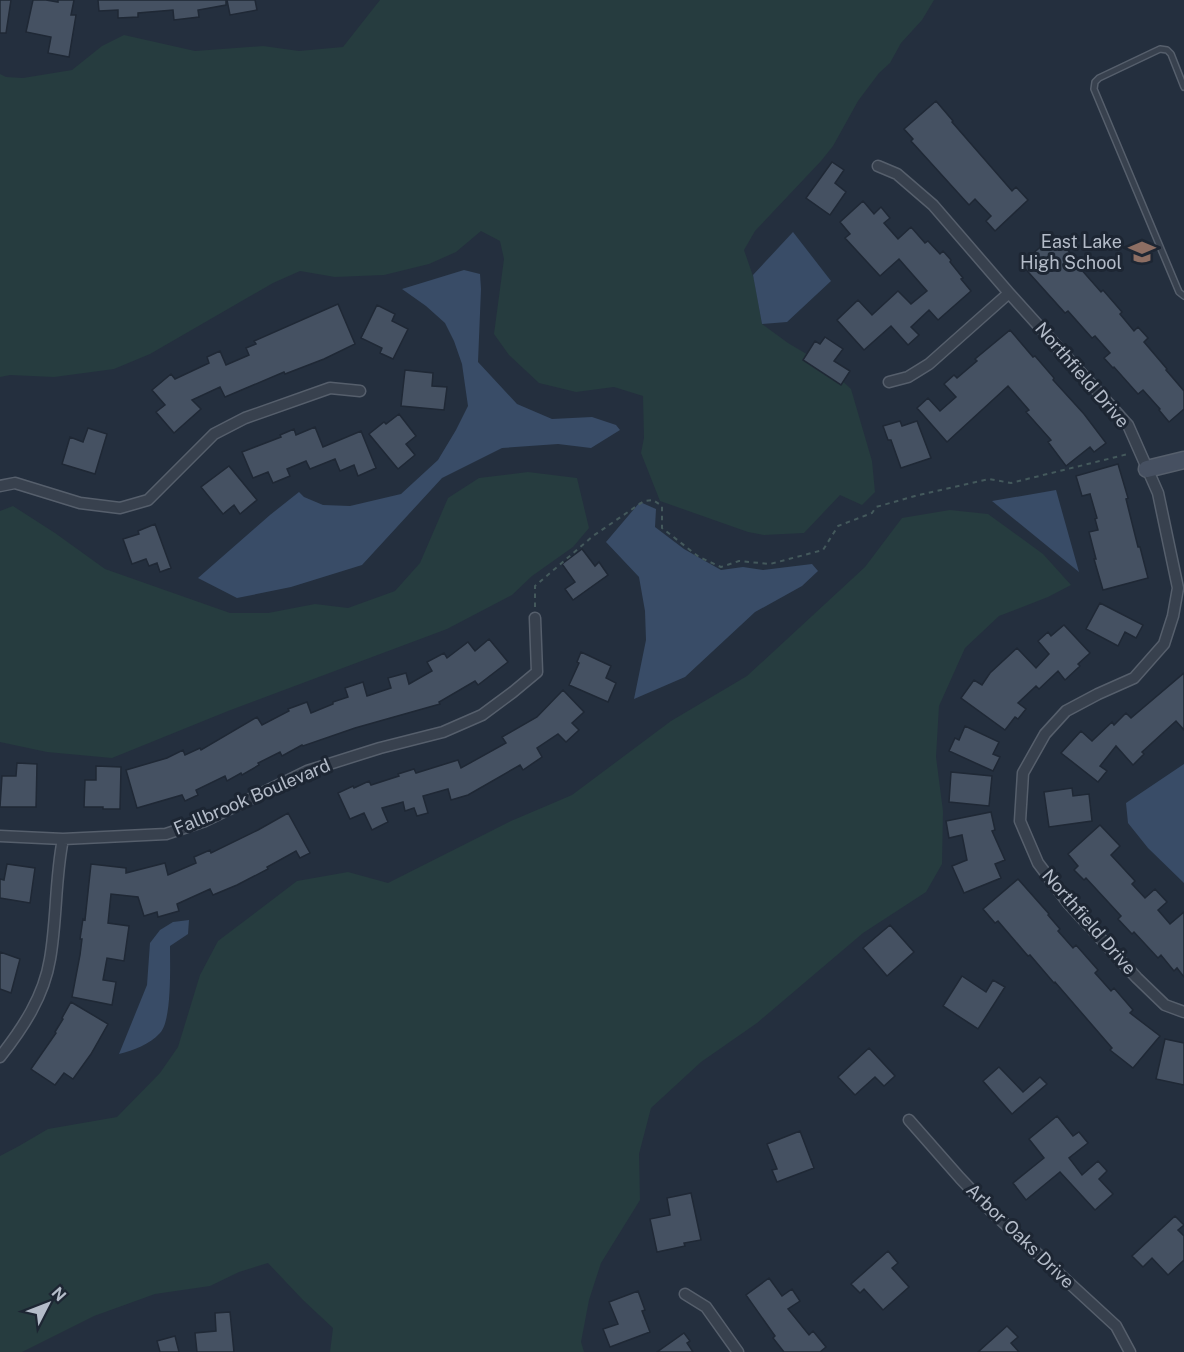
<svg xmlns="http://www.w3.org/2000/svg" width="1184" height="1352" font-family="'Public Sans',sans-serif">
<rect width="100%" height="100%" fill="#242f3e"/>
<path fill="#263c3f" d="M380 0H934L922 20 901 43 890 63 879 73 858 101 833 146 821 161 755 231 744 250 754 279 762 324 788 343 825 365 851 389 872 461 875 492 862 505 840 495 804 533 764 535 748 532 660 501 641 453 644 438 643 396 614 387 576 392 539 383 509 355 494 334 504 259 500 241 481 231 456 252 429 264 384 275 335 277 300 271 273 283 150 354 114 369 54 377 10 375 0 377V74L6 77 23 78 72 70 102 46 124 35 195 51 263 46 299 51 343 47Z
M528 472 577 478 589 528 573 547 532 576 512 595 447 629 228 711 112 758 47 752 0 742V511L13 506 55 533 105 569 230 613H268L315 604 348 608 395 591 420 563 448 498 479 478Z
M950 510 988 514 1043 554 1071 585 1048 597 999 616 965 648 939 706 936 757 943 811 942 864 926 892 863 933 757 1023 701 1062 651 1108 639 1154 640 1200 601 1263 589 1300 581 1342 584 1352H330L333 1328 303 1300 268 1263 239 1272 210 1286 155 1294 94 1316 22 1352H0V1156L19 1146 48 1129 117 1117 160 1073 178 1047 200 975 218 941 297 881 348 872 388 883 511 821 572 795 671 721 747 676 865 567 902 518Z"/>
<path fill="#394c67" d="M793 232 831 281 787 322 762 324 753 275Z
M464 270 480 274 481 289 478 362 517 404 552 419 592 417 616 425 620 430 591 448 558 444 502 448 442 478 362 565 291 587 237 598 198 578 270 515 299 492 304 497 323 505 350 506 401 494 438 460 456 430 468 406 462 364 454 341 445 323 426 306 402 289Z
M1056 490 1079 572 992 501Z
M640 502 656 509 655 527 684 549 721 570 743 567 763 570 812 564 818 571 802 586 755 612 685 677 634 699 646 640 645 611 639 577 606 542Z
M1184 764V883L1148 848 1128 823 1126 803Z
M189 920 188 934 170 946C170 965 172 1021 160 1033 149 1045 134 1050 119 1054L147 985 150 943 160 930 173 922Z"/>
<path fill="#455162" stroke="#1f2835" stroke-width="1.5" d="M0 0H11L6 33H0Z
M33 0H46L58 2V0H74L71 15H76L69 57 48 53 51 37 26 32Z
M98 0H226V5L198 10 199 17 174 20 173 10 138 13V17L118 18V10L99 11Z
M227 0H255L257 10 230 15Z
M936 101 953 121 952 122 1012 191 1016 187 1028 200 995 231 986 221 991 216 975 199 969 205 911 141 913 139 904 129Z
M832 162 844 170 835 183 846 192 830 215 806 198Z
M863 201 874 214 881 207 890 218 884 223 898 239 911 227 925 243 928 241 940 254 943 251 951 260 950 262 963 278 961 279 971 291 938 320 929 310 911 327 919 335 908 345 891 326 864 350 837 320 858 300 872 315 898 291 911 304 927 291 899 259 880 276 845 238 850 234 840 222Z
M1054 235 1074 257 1072 259 1101 292 1103 290 1122 312 1120 314 1134 331 1138 327 1148 338 1144 342 1167 369 1166 370 1184 391V409L1169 422 1159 410 1160 409 1143 390 1138 394 1114 367 1113 368 1104 358 1110 353 1095 336 1092 338 1068 311 1065 313 1021 264Z
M338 304 355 344 324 359 285 374 284 372 225 397 220 387 192 400 201 409 174 433 156 412 165 405 152 390 171 374 175 379 209 363 207 357 220 351 226 365 249 355 246 348 256 344 254 341Z
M377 305 395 314 392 321 408 329 393 359 380 353 382 348 361 338Z
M1010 330 1033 357 1035 356 1054 378 1053 380 1084 414 1106 443 1094 452 1090 447 1066 466 1048 442 1051 440 1026 412 1029 410 1008 386 947 442 917 408 928 398 940 411 956 397 944 384 954 375 957 378 977 361 975 359Z
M825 337 843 349 834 361 850 371 841 385 803 360 815 341 820 344Z
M405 370 433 373 432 386 447 387 444 410 401 406Z
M399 414 416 436 406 444 415 455 398 469 369 434 384 422 386 424Z
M900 421 902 426 917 421 931 458 901 468 891 440H888L883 426Z
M315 427 323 447 361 431 376 468 358 476 354 465 340 471 335 459 310 469 306 461 287 469 290 476 273 483 268 472 253 478 242 452 281 437 280 435 294 429 296 435Z
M88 428 107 434 95 474 62 464 70 437 83 442Z
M1118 464 1128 498 1126 499 1138 547H1140L1148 578 1103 590 1094 559H1096L1089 532 1098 530 1095 519 1097 518 1090 494 1082 496 1076 476Z
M229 466 257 500 240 514 234 505 223 514 201 487Z
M155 524 171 568 160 572 157 563 149 566 146 559 132 564 123 539 139 534 138 531Z
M582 549 595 566 599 562 608 575 573 600 565 589 575 582 562 564Z
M1100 603 1143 625 1136 638 1125 632 1118 646 1086 629Z
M1064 625 1090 653 1078 664 1080 666 1065 680 1058 671 1039 689 1036 686 1018 703 1026 709 1018 719 1015 717 1005 730 961 698 974 680 982 685 990 673 1017 648 1036 668 1049 654 1038 641 1048 632 1051 636Z
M489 639 508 662 478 685 475 681 439 702 440 704 355 728 303 746 302 745 282 756 280 752 258 763 259 765 242 775 241 773 227 781 225 776 196 790 198 795 185 801 182 795 137 808 126 770 167 758 183 750 185 755 200 748 201 750 257 717 262 725 289 711 288 709 307 702 311 713 333 704V702L348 697 345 688 363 682 367 696 391 688 388 678 406 673 409 684 432 671 427 662 444 653 447 658 468 642 475 651Z
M581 652 611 666 606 678 616 683 608 702 569 685 579 663 577 662Z
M1184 673V730L1176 721 1142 752 1144 754 1133 765 1116 746 1100 766 1107 771 1098 782 1061 753 1081 731 1092 741 1112 722 1114 725 1126 713 1131 718Z
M563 690 584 712 572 723 579 730 566 742 558 734 537 748 542 757 523 770 520 765 468 795 451 800 448 789 423 796 428 813 417 816 414 808 405 811 403 802 382 808 388 822 372 830 364 813 350 819 338 793 353 786 354 788 369 781 371 785 399 776 398 774 414 769 416 773 458 760 461 768 506 743 502 737 537 717Z
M965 726 999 742 993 754 1000 757 993 771 949 751 955 738 959 740Z
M17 763 37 764 36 807H0L2 776H16Z
M96 766 121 767 120 809H103V807H84L85 780H96Z
M951 772 992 776 989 806 949 802Z
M1072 788 1073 796 1089 794 1092 821 1049 827 1044 792Z
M991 812 995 830 992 831 1005 860 995 864 1001 878 964 893 952 866 967 860 962 835 949 838 946 821Z
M288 813 310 853 300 858 296 851 267 867 268 869 237 885 213 895 210 889 177 904 179 911 158 917 157 912 144 916 138 897 111 894 108 923 129 926 124 961 107 958 103 980 116 982 112 1005 72 997 80 955 82 939H80L83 919 85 920 91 864 126 868V873L165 863 168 875 196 863 194 857 210 850 211 853 258 830Z
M1100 825 1120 846 1111 855 1135 881 1132 884 1145 898 1155 889 1167 902 1158 910 1170 924 1184 912V977L1177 968 1174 971 1161 955 1158 958 1134 932 1132 934 1118 919 1121 916 1086 878 1084 880 1074 870 1078 866 1068 854Z
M7 864 35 868 30 903 0 898V879L4 880Z
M1018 879 1049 914 1048 915 1060 929 1058 931 1073 948 1076 945 1098 970 1095 973 1111 991 1114 988 1133 1010 1130 1013 1160 1036 1133 1068 1110 1050 1112 1048 1055 982 1054 983 1030 955 1028 956 998 921 995 923 983 909Z
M890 925 914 952 887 976 863 948Z
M0 952 20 959 11 993 0 989Z
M962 976 986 992 993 980 1005 987 978 1029 943 1006Z
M71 1002 108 1024 91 1054 73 1079 64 1073 55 1085 31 1069 56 1033 55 1032 63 1019 62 1018Z
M1165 1039 1184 1043V1085L1156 1079Z
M869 1048 895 1076 884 1086 875 1077 855 1095 838 1077Z
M999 1067 1023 1092 1040 1077 1047 1084 1012 1114 983 1081Z
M1057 1116 1073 1136 1079 1132 1088 1143 1069 1158 1082 1175 1098 1161 1107 1171 1099 1179 1113 1194 1095 1210 1060 1172 1026 1200 1013 1183 1044 1158 1029 1139Z
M800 1131 814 1168 777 1182 772 1170 777 1169 767 1144Z
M691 1193 701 1240 684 1243 685 1246 657 1252 650 1219 670 1215 667 1198Z
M1175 1216 1184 1225 1178 1230 1184 1236V1260L1168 1275 1152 1258 1143 1267 1132 1256Z
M888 1251 898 1263 892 1268 909 1287 883 1310 864 1289 860 1293 851 1284Z
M769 1278 782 1296 792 1289 800 1301 788 1309 809 1335 813 1331 826 1347 820 1352H784L773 1338 775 1336 746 1295Z
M638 1291 645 1310 642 1311 650 1332 610 1347 603 1329 618 1324 609 1302Z
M230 1312 234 1352H197L195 1333 216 1331 215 1313Z
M1007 1326 1018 1337 1011 1343 1019 1352H978Z
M684 1333 690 1341 687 1343 693 1352H657Z
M175 1336 179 1352H160L157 1341Z"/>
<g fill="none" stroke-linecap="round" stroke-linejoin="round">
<defs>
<path id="lane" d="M1184 87 1171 54 1167 50 1160 49 1099 78 1095 82 1094 89 1179 292 1184 296"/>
<path id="street" d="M878 166 897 174 933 205 1009 293 1128 425 1158 493 1178 588 1173 616 1164 644 1134 678 1098 694 1066 711 1045 734 1023 773 1020 821 1038 863 1068 903 1137 978 1165 1005 1184 1012
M889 382 908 377 929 364 1009 293
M0 486 15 483 80 503 120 508 148 500 214 434 245 418 330 388 360 391
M0 836 63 839 166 834 205 821 307 771 380 748 443 732 482 715 513 692 537 672 535 618
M0 1057C23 1028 44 996 50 959 57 919 55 878 63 839
M909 1120 960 1178 992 1212 1116 1326 1130 1352
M685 1294 706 1307 738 1352"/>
<path id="secondary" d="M1147 469 1184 460"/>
</defs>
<use href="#lane" stroke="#565f6c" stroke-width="8"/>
<use href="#street" stroke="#565f6c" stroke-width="13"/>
<use href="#secondary" stroke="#565f6c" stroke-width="19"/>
<path stroke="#44595c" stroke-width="2" stroke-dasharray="4.5 4.5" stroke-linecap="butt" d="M535 607V586L593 536 644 501 653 500 662 506V528L699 557 721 567 739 561 770 564 823 550 838 526 872 513 876 507 915 496 989 479 1011 483 1128 454"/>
<use href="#lane" stroke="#38414e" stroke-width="5"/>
<use href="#street" stroke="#38414e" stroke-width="10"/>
<use href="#secondary" stroke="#465061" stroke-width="16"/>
</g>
<defs>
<symbol id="school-bare" viewBox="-9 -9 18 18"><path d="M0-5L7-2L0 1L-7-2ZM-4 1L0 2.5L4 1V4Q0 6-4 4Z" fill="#8d6e63" stroke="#1d2633" stroke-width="2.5" paint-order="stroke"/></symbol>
</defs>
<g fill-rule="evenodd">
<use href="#school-bare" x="1123" y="233" width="38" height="38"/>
</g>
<g text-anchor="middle" stroke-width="6" stroke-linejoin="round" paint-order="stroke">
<g font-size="18" fill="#b4bcc9" stroke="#1d2633" text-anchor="end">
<text x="1122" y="248">East Lake<tspan x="1122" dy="21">High School</tspan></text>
</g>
<g font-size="18" fill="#b4bcc9" stroke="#1d2633">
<text transform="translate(1082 375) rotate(49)" y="6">Northfield Drive</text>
<text transform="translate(252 797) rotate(-23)" y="6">Fallbrook Boulevard</text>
<text transform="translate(1089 922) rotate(49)" y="6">Northfield Drive</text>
<text transform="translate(1020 1236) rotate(44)" y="6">Arbor Oaks Drive</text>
</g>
</g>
<g transform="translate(48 1304) rotate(48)" stroke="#1d2633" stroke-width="4.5" paint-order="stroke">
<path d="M0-4.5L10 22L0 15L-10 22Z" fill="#b4bcc9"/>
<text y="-9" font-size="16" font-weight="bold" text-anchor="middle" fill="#b4bcc9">N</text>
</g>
</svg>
